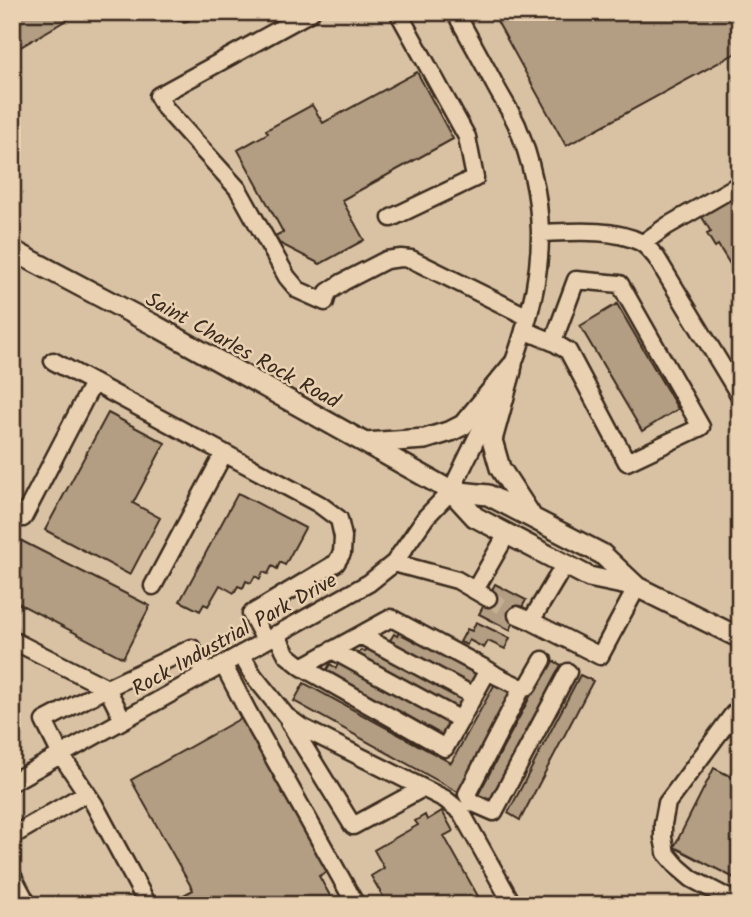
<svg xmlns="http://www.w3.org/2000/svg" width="752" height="917" font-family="Kalam,sans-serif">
<rect width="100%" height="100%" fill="#e9d1b1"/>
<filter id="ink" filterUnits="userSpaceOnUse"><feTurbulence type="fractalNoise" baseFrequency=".0143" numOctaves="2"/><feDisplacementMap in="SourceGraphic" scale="14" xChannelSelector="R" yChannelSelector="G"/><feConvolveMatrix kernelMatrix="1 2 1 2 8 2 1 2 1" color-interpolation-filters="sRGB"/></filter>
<g filter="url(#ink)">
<path fill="#d9c2a4" d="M12 12H740V905H12Z"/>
<path fill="#b39e84" stroke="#3b2a1e" stroke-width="2" d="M12 12H80L12 52Z
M492 12H740V51L566 146Z
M417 72 453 139 342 200 364 240 320 264 279 243 275 236 283 232 238 150 268 133 266 130 312 105 323 123Z
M740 188V280L718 245 715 247 707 234 711 232 699 212Z
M617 304 678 409 642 431 580 326Z
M108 413 165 443 133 503 160 518 130 575 45 530Z
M238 493 305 528 285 565 280 562 277 569 272 566 268 574 263 572 260 579 255 576 251 583 246 581 243 588 238 586 234 593 220 585 208 606 204 604 200 611 180 601Z
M12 536 150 606 123 658 12 600Z
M495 584 526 600 510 630 479 614Z
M476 622 510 638 505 649 488 641 484 648 469 640 467 645 460 642 467 629 472 631Z
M402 627 479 669 469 686 389 642 394 634 397 636Z
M368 646 463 698 456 710 357 657 361 650 365 652Z
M550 659 563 666 490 804 477 797Z
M339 662 449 723 442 735 326 671 330 664 336 668Z
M580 675 593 681 520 820 508 813Z
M497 680 515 689 458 792 294 701 304 683 451 763Z
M243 717 329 871 319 876 333 901 327 905H202L201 903 198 905H184L180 897 193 890 131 780Z
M714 768 740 781V881L674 847Z
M442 811 453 831 444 836 483 905H388L371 876 384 868 374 850 418 825 415 821 425 815 427 820Z"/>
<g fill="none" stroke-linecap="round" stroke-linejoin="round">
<path stroke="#c6b094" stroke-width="16" stroke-dasharray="16 8" stroke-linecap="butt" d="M488 598 517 615"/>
<defs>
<path id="minor" d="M181 12H184
M311 12 158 96 165 108 238 189 287 277 298 290 325 302 328 292 343 282 386 260 401 258 411 259 528 317
M455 12C469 37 483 62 496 87 503 100 511 112 517 125 546 198 547 260 523 334 519 348 515 362 508 374
M391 218 475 178 467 137 398 12
M541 233C571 232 613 228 640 242 647 245 651 252 656 257L740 396
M643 243 667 226 740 184
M524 330 553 342 568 351 627 462 701 427 620 284 576 280 553 342
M53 361 319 504 339 519 343 537 342 553 336 563 251 614 265 640
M23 518 93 383
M394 563 457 580 488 598
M153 586 224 453
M475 590 507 534
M517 615 531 621 600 656 637 587
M531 621 565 564
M276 634 287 655 302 667 391 618 488 670 497 676 522 688 467 794 471 802 494 812 568 672
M360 635 474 696
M12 640 107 688 123 720
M332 650 461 720
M241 654 253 675 286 716 301 727 445 799 461 812 513 905
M223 664 248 712 356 905
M302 667 445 748 488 670
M522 688 528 686 543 660
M734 713 667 803 663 824V838L666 853 678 867 692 879 740 904
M289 722 353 826 423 788
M12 782 369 583 394 563 426 517 451 491 498 394
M12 836 86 793
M12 875 28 905
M148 905 94 804 61 755 44 721 107 688 192 648 206 674"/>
<path id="major" d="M12 250 156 326 451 491 475 517 589 577 637 587 740 638
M511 371 492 440 500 468 530 514
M365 443 425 439 451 431 463 425 512 366
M451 491 488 495 602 554 636 586"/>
</defs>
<use href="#minor" stroke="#3b2a1e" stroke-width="21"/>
<use href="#major" stroke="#3b2a1e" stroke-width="24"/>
<use href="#minor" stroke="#e9d1b1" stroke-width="16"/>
<use href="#major" stroke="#e9d1b1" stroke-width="19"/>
</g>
</g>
<g text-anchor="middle" stroke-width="5" stroke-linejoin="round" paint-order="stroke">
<g font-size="21" fill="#3b2a1e" stroke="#e9d1b1">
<text transform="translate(243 350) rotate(29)" y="7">Saint Charles Rock Road</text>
<text transform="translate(234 634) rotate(-29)" y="7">Rock Industrial Park Drive</text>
</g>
</g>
<rect width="752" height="917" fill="none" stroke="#e9d1b1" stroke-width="42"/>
<rect x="21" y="21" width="710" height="875" fill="none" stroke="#3b2a1e" stroke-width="2.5" filter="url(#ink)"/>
</svg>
